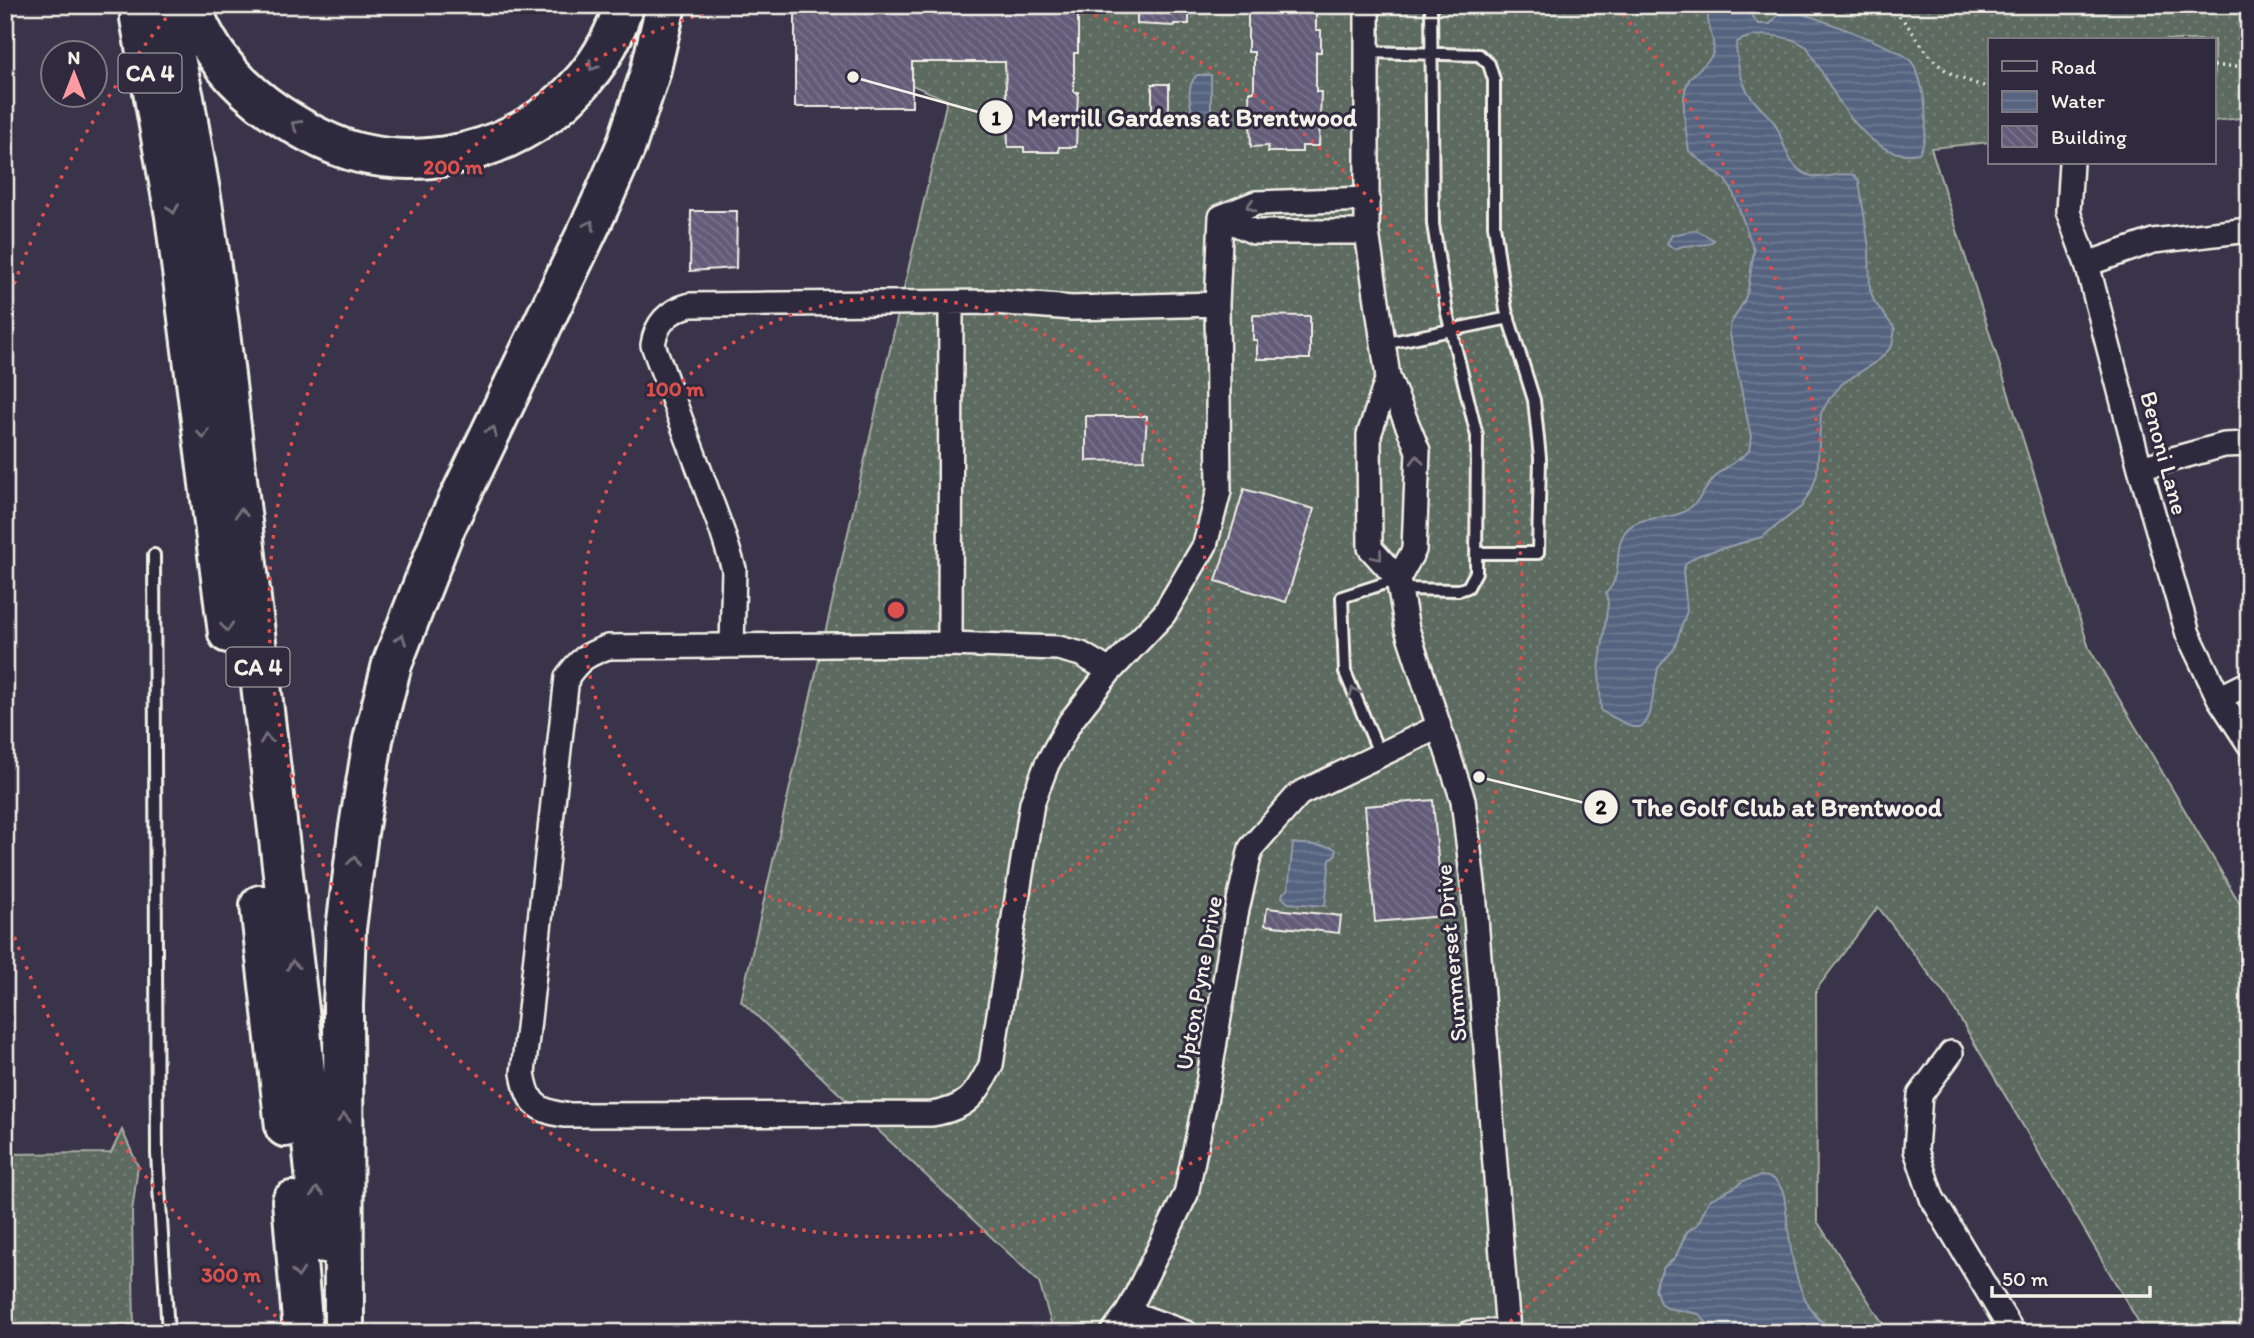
<svg xmlns="http://www.w3.org/2000/svg" width="2254" height="1338" font-family="Itim,sans-serif">
<defs>
<pattern id="grass-dots" width="8" height="8" patternUnits="userSpaceOnUse" patternTransform="scale(1.75)"><rect width="8" height="8" fill="#5b6a61"/><path d="M2 2h.1M6 6h.1" fill="none" stroke="#738078" stroke-width="1.8" stroke-linecap="round"/></pattern>
<pattern id="water-rules" width="6" height="5" patternUnits="userSpaceOnUse" patternTransform="scale(1.75)"><rect width="6" height="5" fill="#566480"/><path d="M0 2.5h6" fill="none" stroke="#6f7b92"/></pattern>
<pattern id="building-back-hatch" width="6" height="6" patternUnits="userSpaceOnUse" patternTransform="scale(1.75)"><rect width="6" height="6" fill="#625c79"/><path d="M-1 5l2 2M0 0l6 6M5-1l2 2" fill="none" stroke="#79748c"/></pattern>
</defs>
<rect width="100%" height="100%" fill="#393449"/>
<filter id="ink" filterUnits="userSpaceOnUse"><feTurbulence type="fractalNoise" baseFrequency=".0143" numOctaves="2"/><feDisplacementMap in="SourceGraphic" scale="14" xChannelSelector="R" yChannelSelector="G"/><feConvolveMatrix kernelMatrix="1 2 1 2 8 2 1 2 1" color-interpolation-filters="sRGB"/></filter>
<g filter="url(#ink)">
<path fill="url(#grass-dots)" stroke="#a8aea4" stroke-width="2" d="M853 5H2249V117L2214 121V40H1990V142L1931 148 2089 648 2249 919V1333H2145L1949 1000 1878 907 1816 990 1817 1221 1889 1333H1054L1039 1282 741 1001 947 100 859 62Z
M122 1130 138 1166 132 1212 134 1333H5V1154L111 1153Z"/>
<path fill="url(#water-rules)" stroke="#959caa" stroke-width="2" d="M1710 5H1745L1758 24H1770C1775 18 1779 12 1787 11 1801 10 1902 50 1910 60 1925 77 1932 135 1919 153 1865 165 1830 84 1807 47 1790 35 1753 30 1736 43 1737 66 1741 87 1757 104 1762 110 1771 117 1775 124 1785 141 1785 164 1806 174 1822 182 1838 171 1854 175L1859 181 1869 248 1870 289 1874 301 1895 329 1892 346 1880 359 1842 384 1830 398 1821 413 1817 474 1812 489 1801 507 1762 537 1699 555 1686 563 1683 571 1687 611 1674 649 1658 668 1650 714 1645 724 1640 727H1632L1601 711 1599 670 1608 603 1606 593C1625 574 1612 550 1625 532 1638 514 1663 521 1681 513 1700 505 1704 487 1718 474 1728 465 1740 460 1749 451L1751 437 1730 335V325L1744 301 1748 290 1754 250 1732 190 1725 180 1689 151C1686 132 1678 92 1691 77 1697 69 1710 62 1713 53 1717 37 1703 27 1710 5Z
M1197 75H1211V119H1195L1193 115C1189 102 1186 85 1197 75Z
M1696 230 1714 240 1709 244 1683 246 1674 249 1667 243 1672 235Z
M1293 843 1332 847 1336 850V854L1330 859 1325 906 1288 903 1282 897 1283 893 1288 890Z
M1761 1176C1775 1177 1779 1182 1784 1195 1790 1235 1790 1284 1816 1316 1822 1323 1831 1328 1838 1333H1715L1699 1314 1667 1308 1660 1303 1655 1288 1658 1279 1664 1267 1675 1258 1687 1232 1698 1224 1709 1200 1735 1187 1743 1181Z"/>
<path fill="url(#building-back-hatch)" stroke="#f4f1e8" stroke-width="2" d="M795 5H1078V53H1074V92H1078L1076 147H1059V152H1024V147H1008L1005 62H912V107H795Z
M1137 5H1189V24H1174V26L1137 24Z
M1248 5H1316V30H1321V52H1316V92H1321L1319 146H1302V152H1268V146L1251 147 1249 92H1254V52H1248Z
M1152 84H1169V116H1152Z
M691 211H737L736 268 690 271Z
M1253 315 1310 316V359H1257V340H1253Z
M1086 416H1147L1144 460 1086 461Z
M1244 489 1314 509 1286 602 1216 581Z
M1433 800 1443 916 1375 922 1365 806Z
M1267 908 1341 916 1339 933 1265 925Z"/>
<g fill="none" stroke-linecap="round" stroke-linejoin="round">
<defs>
<path id="service" d="M1367 52 1479 55 1489 64 1494 80V225L1506 310 1534 400 1540 458 1538 553H1476
M1383 344 1509 318
M154 555 157 1154 168 1333
M1400 589 1459 590 1468 587 1476 572 1477 436 1447 313 1433 224 1431 5
M1380 755 1345 672 1342 597 1398 579"/>
<path id="minor" d="M1367 5V232L1388 377 1418 451 1414 550 1398 579
M2071 163 2068 212 2087 264 2140 468 2188 634 2219 698 2249 744
M1367 232H1254L1221 217 1256 203 1368 199
M2087 264 2153 241 2249 230
M1388 377 1369 435 1370 548 1398 579 1407 629 1463 800 1474 892 1508 1333
M2140 468 2224 445 2249 444
M950 644 951 303
M732 645 734 569 722 531 653 345C656 323 668 311 690 305L994 302 1072 308 1217 304
M1110 671 1081 654 1058 648 950 644 608 647C586 655 580 659 567 677L523 1073C528 1103 535 1110 564 1115L932 1114C967 1108 975 1097 991 1065L1032 803 1047 764 1070 722 1110 671 1164 614 1205 545 1219 491 1217 304 1221 217
M2219 698 2249 683
M1951 1053 1920 1095 1916 1150 1932 1198 2013 1333
M1128 1312 1186 1333
M1112 1333 1128 1312 1186 1194 1205 1102 1236 914 1251 848 1299 794 1438 727
M1470 1333 1508 1331"/>
<path id="motorway" d="M163 5 184 98 203 209 219 324 299 1011 322 1243
M191 5C207 52 237 87 278 114 302 130 331 146 359 153 471 179 591 117 624 5
M140 18 175 216 228 633
M260 905 285 1127
M292 1201 303 1333
M344 1333 343 1005 346 929 358 833 373 740 392 664 446 526 600 205 626 146 650 73 666 5"/>
</defs>
<use href="#service" stroke="#f4f1e8" stroke-width="16"/>
<use href="#minor" stroke="#f4f1e8" stroke-width="28"/>
<use href="#motorway" stroke="#f4f1e8" stroke-width="44"/>
<path stroke="#f4f1e8" stroke-width="3.5" stroke-dasharray="2 5" stroke-linecap="butt" d="M1881 5C1908 14 1918 47 1939 65 1954 78 1971 82 1990 88
M2214 66H2249"/>
<use href="#service" stroke="#2f2a3d" stroke-width="10"/>
<use href="#minor" stroke="#2f2a3d" stroke-width="23"/>
<use href="#motorway" stroke="#2f2a3d" stroke-width="38"/>
</g>
<defs><path id="oneway-chevron" d="M-2-3.5L2.5 0L-2 3.5" fill="none" stroke-width="1.6" stroke-linecap="round" stroke-linejoin="round" transform="scale(1.75)"/></defs>
<g stroke="#747079">
<use href="#oneway-chevron" transform="translate(593 66) rotate(123)"/>
<use href="#oneway-chevron" transform="translate(296 125) rotate(-151)"/>
<use href="#oneway-chevron" transform="translate(1251 206) rotate(163)"/>
<use href="#oneway-chevron" transform="translate(173 209) rotate(80)"/>
<use href="#oneway-chevron" transform="translate(590 225) rotate(-63)"/>
<use href="#oneway-chevron" transform="translate(492 431) rotate(-65)"/>
<use href="#oneway-chevron" transform="translate(203 434) rotate(83)"/>
<use href="#oneway-chevron" transform="translate(1417 460) rotate(-91)"/>
<use href="#oneway-chevron" transform="translate(241 513) rotate(-96)"/>
<use href="#oneway-chevron" transform="translate(1378 556) rotate(50)"/>
<use href="#oneway-chevron" transform="translate(227 627) rotate(83)"/>
<use href="#oneway-chevron" transform="translate(401 639) rotate(-70)"/>
<use href="#oneway-chevron" transform="translate(1354 692) rotate(-113)"/>
<use href="#oneway-chevron" transform="translate(266 739) rotate(-97)"/>
<use href="#oneway-chevron" transform="translate(354 861) rotate(-83)"/>
<use href="#oneway-chevron" transform="translate(293 965) rotate(-97)"/>
<use href="#oneway-chevron" transform="translate(344 1118) rotate(-91)"/>
<use href="#oneway-chevron" transform="translate(317 1192) rotate(-95)"/>
<use href="#oneway-chevron" transform="translate(298 1273) rotate(85)"/>
</g>
</g>
<g fill="none" stroke="#dc504e" stroke-width="3.5" stroke-dasharray="3.5 7">
<circle cx="896" cy="610" r="313"/>
<path d="M1064 6A627 627 0 1 1 728 6"/>
<path d="M292 1330A940 940 0 0 1 7 916M7 304A940 940 0 0 1 176 6M1616 6A940 940 0 0 1 1500 1330"/>
</g>
<g text-anchor="middle" stroke-width="6" stroke-linejoin="round" paint-order="stroke">
<g fill="#2f2a3d" stroke="#b9b5b5" stroke-width="2">
<rect x="118.5" y="53.5" width="63" height="39" rx="5"/>
<rect x="226.5" y="647.5" width="63" height="39" rx="5"/>
</g>
<g font-size="23" font-weight="bold" fill="#f4f1e8">
<text x="150" y="81">CA 4</text>
<text x="258" y="675">CA 4</text>
</g>
<g font-size="24" fill="#f4f1e8" stroke="#2f2a3d">
<text transform="translate(2164 453) rotate(75)" y="8">Benoni Lane</text>
<text transform="translate(1451 953) rotate(-95)" y="8">Summerset Drive</text>
<text transform="translate(1199 983) rotate(-80)" y="8">Upton Pyne Drive</text>
</g>
</g>
<circle cx="896" cy="610" r="10" fill="#dc504e" stroke="#2f2a3d" stroke-width="3.5"/>
<g font-size="21" text-anchor="middle" font-weight="bold" fill="#dc504e" stroke="#2f2a3d" stroke-width="6" stroke-linejoin="round" paint-order="stroke">
<text x="453" y="174">200 m</text>
<text x="675" y="396">100 m</text>
<text x="231" y="1282">300 m</text>
</g>
<path fill="none" stroke="#f4f1e8" stroke-width="2.5" d="M853 77L996 117M1479 777L1601 807"/>
<g fill="#f4f1e8" stroke="#2f2a3d" stroke-width="2.5">
<circle cx="853" cy="77" r="7"/>
<circle cx="1479" cy="777" r="7"/>
<circle cx="996" cy="117" r="18"/>
<circle cx="1601" cy="807" r="18"/>
</g>
<g font-size="21" text-anchor="middle" font-weight="bold" fill="#111">
<text x="996" y="125">1</text>
<text x="1601" y="814">2</text>
</g>
<g font-size="26" text-anchor="middle" font-weight="bold" fill="#f4f1e8" stroke="#2f2a3d" stroke-width="6" stroke-linejoin="round" paint-order="stroke">
<text x="1192" y="126">Merrill Gardens at Brentwood</text>
<text x="1787" y="816">The Golf Club at Brentwood</text>
</g>
<rect width="2254" height="1338" fill="none" stroke="#2f2a3d" stroke-width="28"/>
<rect x="14" y="14" width="2226" height="1310" fill="none" stroke="#f4f1e8" stroke-width="2.5" filter="url(#ink)"/>
<rect x="1988" y="38" width="228" height="126" fill="#2f2a3d" stroke="#7e7a81" stroke-width="2"/>
<rect x="2002" y="61" width="35" height="10" fill="#2f2a3d" stroke="#7e7a81" stroke-width="2"/>
<text x="2051" y="74" font-size="21" fill="#f4f1e8">Road</text>
<rect x="2002" y="91" width="35" height="21" fill="url(#water-rules)" stroke="#7e7a81" stroke-width="2"/>
<text x="2051" y="108" font-size="21" fill="#f4f1e8">Water</text>
<rect x="2002" y="126" width="35" height="21" fill="url(#building-back-hatch)" stroke="#7e7a81" stroke-width="2"/>
<text x="2051" y="144" font-size="21" fill="#f4f1e8">Building</text>
<g transform="translate(74 74)"><circle r="33" fill="#2f2a3d" stroke="#7e7a81" stroke-width="2"/>
<path d="M0-5L12 26L0 18L-12 26Z" fill="#ff9aa2"/>
<text y="-10" font-size="19" font-weight="bold" text-anchor="middle" fill="#f4f1e8">N</text>
</g>
<path d="M1992 1286v10h158v-10" fill="none" stroke="#f4f1e8" stroke-width="3.5"/>
<text x="2002" y="1286" font-size="21" fill="#f4f1e8" stroke="#2f2a3d" stroke-width="5" paint-order="stroke">50 m</text>
</svg>
